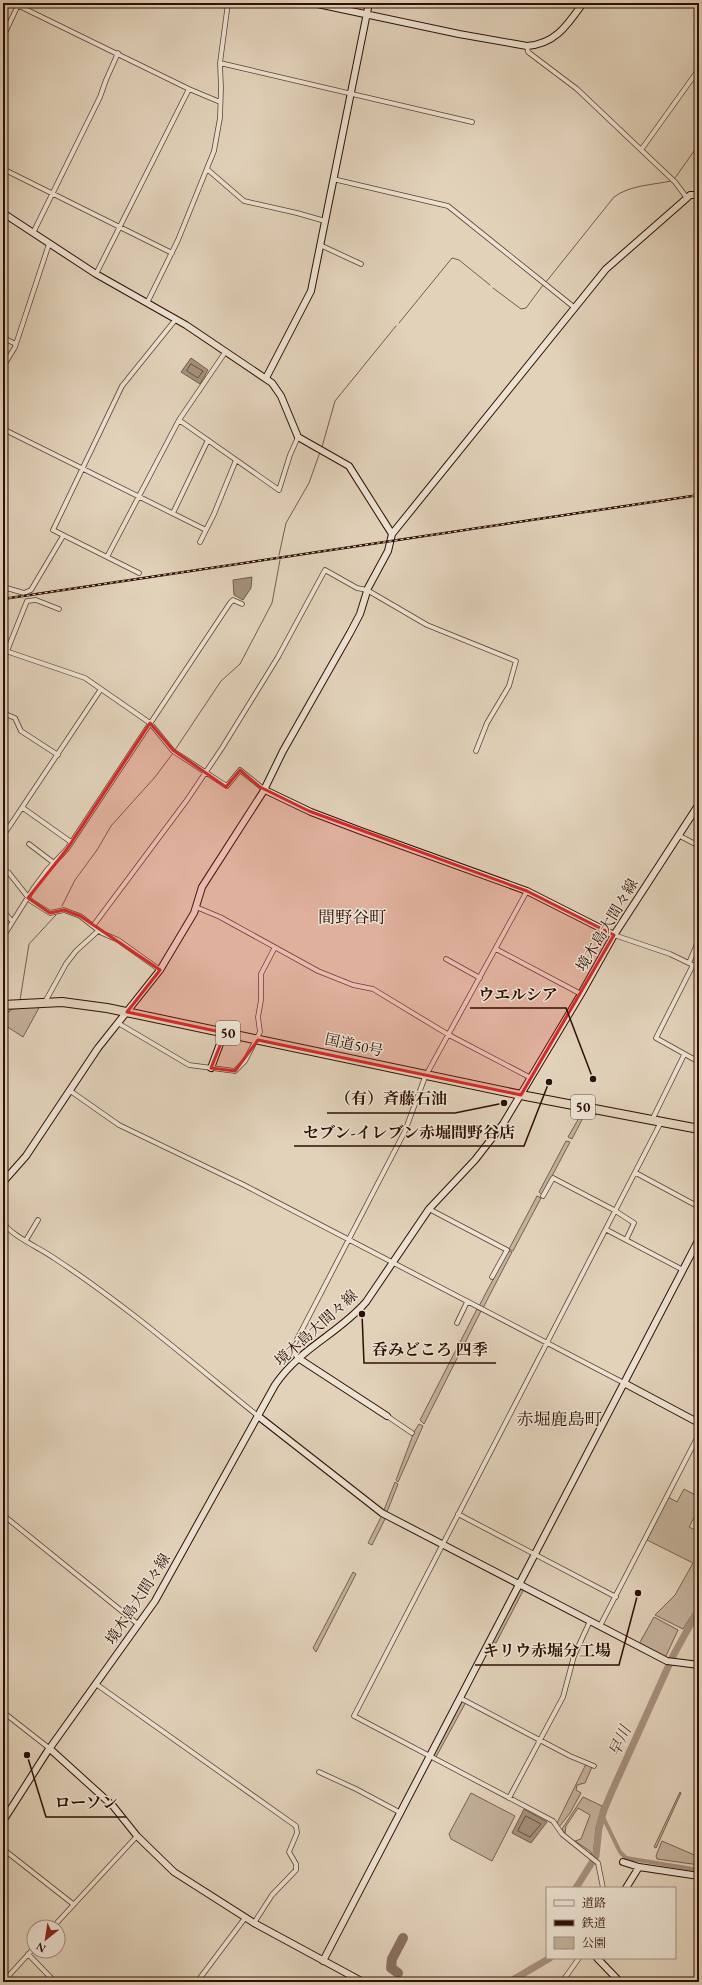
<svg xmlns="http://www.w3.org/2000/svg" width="702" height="1985" font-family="'EB Garamond','Noto Serif JP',serif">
<rect width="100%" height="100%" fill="#e2d2ba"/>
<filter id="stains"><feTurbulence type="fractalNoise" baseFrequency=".005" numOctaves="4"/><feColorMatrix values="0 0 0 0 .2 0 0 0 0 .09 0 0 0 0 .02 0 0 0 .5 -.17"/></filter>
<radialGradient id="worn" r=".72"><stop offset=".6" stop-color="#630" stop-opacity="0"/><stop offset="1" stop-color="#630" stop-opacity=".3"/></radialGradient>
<path fill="#c3b19b" stroke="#786050" d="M40 1006 23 1037 3 1024V1017L12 1009Z
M583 1111 596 1113V1115L585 1114 572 1139 568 1137Z
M566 1141 570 1142 542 1195 539 1192Z
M537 1196 541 1198 513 1251 509 1249Z
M508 1251 512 1252 483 1308 479 1306Z
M477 1309 481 1311 424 1424 420 1420Z
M419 1424 423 1426 398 1482 396 1480 414 1432Z
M395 1482 398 1484 387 1512 384 1510Z
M684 1489 699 1497V1513L697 1512 689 1527 699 1532V1604L683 1629 655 1615 675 1595 693 1563 647 1540 668 1497 677 1502Z
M382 1515 386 1517 372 1545 368 1543Z
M353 1572 356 1574 316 1652 313 1648Z
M521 1587 524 1589 496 1643 492 1641Z
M654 1617 678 1630 665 1658 639 1644Z
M462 1700 466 1702 436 1757 433 1756Z
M586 1764 592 1767 585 1783 577 1785 576 1790 581 1793 570 1813 559 1827 557 1823Z
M680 1792 681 1793 656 1848 654 1847Z
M471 1793 515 1816 492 1861 451 1839 449 1834Z
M583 1797 602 1806 596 1828 593 1856 590 1851 575 1841 581 1839 590 1815 578 1808 566 1826 565 1833 562 1829Z
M662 1841 699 1857V1865L657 1859 656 1856Z"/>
<path fill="#a5907c" stroke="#755c4c" d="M191 358 208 370 200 384 181 372Z
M252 577 251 588 243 600 234 595 233 580Z
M524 1809 547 1822 531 1843 512 1833Z"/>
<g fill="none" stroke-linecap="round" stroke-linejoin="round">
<path stroke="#6a5040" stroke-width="1" d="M191 364 203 371 198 378 187 371Z
M526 1816 541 1824 530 1837 518 1831Z"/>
<path stroke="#755c4c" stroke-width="1" d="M675 178 699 144
M546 282 614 197C630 185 653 185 671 181
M493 288 521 309 526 308 543 285
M399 323 452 258 459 260 490 285
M322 447 335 401 396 326
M279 555 286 523 309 483 320 452
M175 750 221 681 240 664 272 603 280 560
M62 906 75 880 97 850 111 826 155 777 173 753
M20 1000 29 944 56 915
M3 1016 12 1009"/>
<path stroke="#a5907c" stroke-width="4" d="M603 1817 620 1852 626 1858 699 1870"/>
<path stroke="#a5907c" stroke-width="7" d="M576 1888 596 1856 599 1828 604 1810 612 1791 673 1656 699 1609
M509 1982 550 1958"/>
<path stroke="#88705f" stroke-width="10" d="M398 1973 391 1968 392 1959 403 1938"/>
<defs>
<path id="street" d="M13 3 189 89 220 102
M3 37 19 3
M527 46 528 52 577 89 675 182 687 198
M220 63 472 122
M641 150 699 69
M3 169 172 253
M207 169 244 201 297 213 325 221
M333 179 448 206 575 308
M33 233 100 97 106 80 118 53
M320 245 361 264
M96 274 189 89
M147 303 178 240 214 151 220 118 221 88 220 63 228 3
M3 338 16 344
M3 367 15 347 49 244
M179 420 279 490 290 455 298 437
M3 429 206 530
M173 513 208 440
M200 542 214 514 236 460
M107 557 179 420 226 351
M139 573 53 530 122 386 176 319
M3 587 24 593 31 590 63 536
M3 650 85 678 150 723 173 751 225 785 227 786 240 770 265 790
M3 661 27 601 36 600 59 609
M3 713 15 718 21 731 58 755
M23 808 71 842
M678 835 699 846
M3 836 101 689
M29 844 54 863
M3 869 9 873 31 901 50 913 64 910 80 916 102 933 118 940 160 970
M196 907 220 917 318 971 353 985 373 989 449 1035 531 1078
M3 911 12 921
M93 926 187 800 222 748 278 657 325 570 357 588 367 590 427 625 516 661 509 686 487 723 476 751
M614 935 670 954 699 968
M3 937 33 889 47 870 67 849 230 603 233 600 242 604
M496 949 581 994
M446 959 480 978
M689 963 699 939
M693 965 656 1038 699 1062
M45 1002 66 964 76 951 98 931
M118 1023 189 1065 235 1071 245 1061 260 1032 258 1017 261 1000V974L274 949
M69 1090 119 1125 244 1185 624 1383
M652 1120 684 1055
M636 1173 699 1207
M543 1196 553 1178 614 1210 634 1223 626 1240
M429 1209 507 1250 492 1277
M3 1222C11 1236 40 1248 54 1258 126 1305 191 1362 258 1416
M607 1230 683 1270
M26 1240 38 1220
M457 1323 467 1302
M298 1358 294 1353 293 1347 405 1131 425 1077 527 891
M387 1416 412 1433
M458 1514 616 1597
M3 1515 139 1625
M600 1626 699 1434
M96 1684 296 1826 297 1833 289 1852 296 1864V1870L272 1895 254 1923
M460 1698 570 1756 594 1766
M3 1712 49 1748
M319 1772 356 1789 401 1813
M509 1798 563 1697 574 1656 590 1621
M3 1849 73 1904
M603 1888 598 1863 562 1834 553 1821 354 1716 661 1122
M53 1927 137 1836
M28 1954 55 1982
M3 1982 34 1948
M197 1982 245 1918
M562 1982 579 1958"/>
<path id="secondary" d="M313 3 459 34 527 46C556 44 568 24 583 3
M3 213 96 274 186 325 272 383 281 396 298 437 349 466 392 534 388 551 368 588 360 614 350 633 283 751 263 792 202 887 194 913 160 970 98 1048 26 1156 3 1182
M266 378 311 291 369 3
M392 534 606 269 687 198 690 195H699
M265 790 311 812 361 831 527 891 614 935
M211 1068 224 1033
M298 1358 387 1416
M624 1383 699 1423
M258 1416 382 1513 667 1661 699 1665
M49 1748 113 1806 137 1836 174 1872 254 1923 363 1982
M3 1821 47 1752 155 1601 275 1385C301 1347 337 1335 366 1302L429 1209 475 1160 503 1124 581 994 614 935 699 804
M623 1862 639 1867
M626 1888 639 1867 699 1876
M597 1958 620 1982
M323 1961 699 1239"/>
<path id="highway" d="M3 1005 62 1002 107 1008 526 1096 699 1129"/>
</defs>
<use href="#street" stroke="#5b4032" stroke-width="5.5"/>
<use href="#secondary" stroke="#2e0f04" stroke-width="8"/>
<use href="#highway" stroke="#2e0f04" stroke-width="10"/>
<use href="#street" stroke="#ece2d2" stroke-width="4"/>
<use href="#secondary" stroke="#ece2d2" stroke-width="6"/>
<use href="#highway" stroke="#e2d2ba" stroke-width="8"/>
<defs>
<path id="rail" d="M3 599 699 495"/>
</defs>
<use href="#rail" stroke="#2e0f04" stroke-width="2.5"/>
<use href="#rail" stroke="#ece2d2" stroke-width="1" stroke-dasharray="3" stroke-linecap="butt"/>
</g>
<path fill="#d62828" fill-opacity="0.2" stroke="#d62828" stroke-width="3" stroke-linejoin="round" d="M150 723 173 750 226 787 240 770 260 787 309 811 527 891 614 935 521 1095 258 1040 235 1071 211 1068 225 1033 127 1012 160 970 80 916 64 910 50 913 28 898 67 849Z"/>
<g text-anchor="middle" stroke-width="3" stroke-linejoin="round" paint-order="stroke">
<g fill="#ece2d2" stroke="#674e42" stroke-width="1">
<rect x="216" y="1021" width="24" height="24" rx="3"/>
<rect x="571" y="1095" width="24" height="24" rx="3"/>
</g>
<g font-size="14" font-weight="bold" fill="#2e0f04">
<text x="228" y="1038">50</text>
<text x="583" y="1112">50</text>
</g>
<g font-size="15" fill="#2e0f04" stroke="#ece2d2">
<text transform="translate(607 925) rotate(-59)" y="5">境木島大間々線</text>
<text transform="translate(354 1045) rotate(12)" y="5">国道50号</text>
<text transform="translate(316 1328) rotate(-42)" y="5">境木島大間々線</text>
<text transform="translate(138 1599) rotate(-57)" y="5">境木島大間々線</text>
</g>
<g font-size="16" font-style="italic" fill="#5e4334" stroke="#ece2d2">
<text transform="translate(619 1741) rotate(-66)" y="6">早川</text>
</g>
<g font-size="17" fill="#2e0f04" stroke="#ece2d2">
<text x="352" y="923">間野谷町</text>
<text x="559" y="1425">赤堀鹿島町</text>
</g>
</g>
<path fill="none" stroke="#2e0f04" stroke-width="1.5" d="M593 1079L566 1008H470M504 1103L455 1113H327M549 1082L524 1146H294M362 1314L364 1363H496M638 1593L619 1665H475M27 1755L46 1817H126"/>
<g fill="#2e0f04" stroke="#ece2d2" stroke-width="1.5">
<circle cx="593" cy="1079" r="4"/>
<circle cx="504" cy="1103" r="4"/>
<circle cx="549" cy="1082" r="4"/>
<circle cx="362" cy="1314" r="4"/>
<circle cx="638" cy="1593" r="4"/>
<circle cx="27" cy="1755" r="4"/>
</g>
<g font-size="16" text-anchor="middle" font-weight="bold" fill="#2e0f04" stroke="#ece2d2" stroke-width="3" stroke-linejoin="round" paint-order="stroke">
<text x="518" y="1000">ウエルシア</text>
<text x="391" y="1104">（有）斉藤石油</text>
<text x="409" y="1138">セブン-イレブン赤堀間野谷店</text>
<text x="430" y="1355">呑みどころ 四季</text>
<text x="547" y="1656">キリウ赤堀分工場</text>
<text x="86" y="1808">ローソン</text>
</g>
<rect width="702" height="1985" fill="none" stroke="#e2d2ba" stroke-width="16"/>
<rect x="4" y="4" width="694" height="1977" fill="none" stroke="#2e0f04" stroke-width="2"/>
<rect x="8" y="8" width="686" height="1969" fill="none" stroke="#2e0f04"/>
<rect x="546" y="1887" width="130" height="72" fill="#ece2d2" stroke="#a08e80"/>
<rect x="554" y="1900" width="20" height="6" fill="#ece2d2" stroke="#a08e80"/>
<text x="582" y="1907" font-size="12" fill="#2e0f04">道路</text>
<rect x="554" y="1920" width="20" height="6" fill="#2e0f04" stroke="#a08e80"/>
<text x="582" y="1927" font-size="12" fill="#2e0f04">鉄道</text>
<rect x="554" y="1937" width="20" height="12" fill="#c3b19b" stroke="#a08e80"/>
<text x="582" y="1947" font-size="12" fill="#2e0f04">公園</text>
<g transform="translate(46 1939) rotate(210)"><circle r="19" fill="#ece2d2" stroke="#a08e80"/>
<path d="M0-3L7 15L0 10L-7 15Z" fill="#8f2418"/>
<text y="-6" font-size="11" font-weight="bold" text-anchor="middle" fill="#2e0f04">N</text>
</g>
<rect width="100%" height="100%" filter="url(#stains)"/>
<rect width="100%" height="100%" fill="url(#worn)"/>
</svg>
